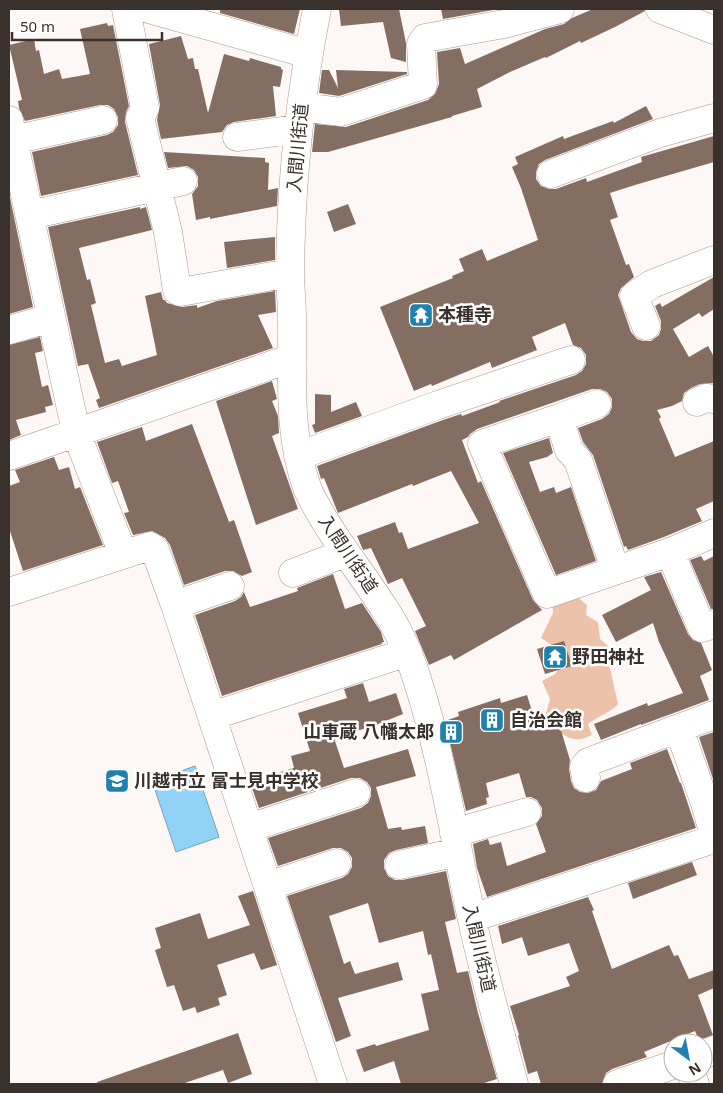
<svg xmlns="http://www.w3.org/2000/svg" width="723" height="1093" font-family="'Noto Sans','Noto Sans JP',sans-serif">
<rect width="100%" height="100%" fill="#fdf8f5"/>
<path fill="#ecc2ab" d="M575 595 587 605 586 615 598 622 600 639 608 646 607 655 618 704C609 714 598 716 588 724L592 735C569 747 557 731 546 713L550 699 542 681 555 674 562 664 556 648 541 638 553 613 552 598Z"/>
<path fill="#92d2f6" stroke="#78a2b9" d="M195 766 219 837 176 852 152 781Z"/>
<path fill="#846e62" d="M220 9H300L294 34 220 13Z
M339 9H399L406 43V62L391 58 383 22 341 26Z
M441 9H492L493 10 443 19Z
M593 9H645V11L615 27 581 43 580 41 546 58 545 57 510 72 477 89 482 107 452 116V117L328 152H312L315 124 346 127 428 100 435 94 439 84 437 52 460 48 465 64 545 29 564 24 572 18Z
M107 23 108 26 113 25 129 106 126 112 125 122 138 175 41 196 32 152 107 135 113 132 118 125V117L114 109 108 105H100L25 121 19 108 18 101 22 100 9 45 34 39 36 51 39 50 44 74 59 69 62 79 90 74 80 29Z
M181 36 188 59 193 58 195 69H198L208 113 224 54 249 61 250 58 281 67V69L283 70 280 87 273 86 276 116 234 122 227 125 222 132 161 139 157 120 160 105 149 44Z
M322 70H329L338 88 336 70 407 72V74L339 96 319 93Z
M646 106 653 119 545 160 539 164 536 172V179L541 186 549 189H556L586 178 587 182 642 162 641 157 714 136V162L635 185 610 193 618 217 610 220 626 265 629 264 634 277 621 288 618 295 631 332 637 339 643 341H651L659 335 661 329V321L655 306 660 303 662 307 714 277V309L702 317 699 313 673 329 689 357 708 346 714 357V383L700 384 691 388 684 393 682 401 672 406 657 410 661 417 659 419 675 457 714 441V501L696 509 702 521 664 537 628 550 626 546 624 547 593 455 583 442 578 428 602 419 609 414 612 407V399L607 392 600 389H592L477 429 470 434 468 437 462 440 478 483 481 481 533 600 542 610 454 660 451 655 429 665 415 631 426 626 402 578 388 584 371 548 363 550 357 536 395 522 399 533 402 532 408 549 479 523 451 471 413 486 412 484 338 513 324 478 321 479 317 466 443 420 461 414 462 416 495 404 500 402 499 401 576 375 582 371 586 364V355L581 348 573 345 565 323 532 337 537 350 492 368 490 362 432 386 431 384 414 391 380 307 453 278 452 276 464 271 459 259 482 249 487 261 538 240 521 188 512 167 518 164 515 157 563 136 564 139 613 121 614 123Z
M164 152 265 158V162L269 163 268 190 278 188 277 206 210 219V217L196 220 192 194 198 186V177L194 170 187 166 168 168Z
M9 193 33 307 9 314Z
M348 204 356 224 334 232 327 212Z
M140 207V209L146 207 152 230 79 248 87 280 90 279 96 303 91 305 105 363 119 359 122 366 157 355 145 296 161 292 163 300H165L167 303 182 307 197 305V308L217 301 275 291 276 312 258 315 273 348 99 408 96 400 100 398 88 364 78 366 48 227Z
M275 237V260L227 268 224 242Z
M40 337 43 351 35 353 42 387 48 385 53 405 45 407 46 412 16 420 21 435 9 440V345Z
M272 381 277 399 272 401 278 416 279 433 272 436 298 509 256 525 216 401Z
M315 394 331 395V412L356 402 362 416 315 433 312 425 315 424Z
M192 424 229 522 234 520 252 572 242 576 233 571H225L184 585 170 545 165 538 152 531 133 535 124 513 129 512 118 481 112 483 97 442 142 427 146 441Z
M549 438 553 453 547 457 529 462 540 492 554 487 556 493 571 487 596 561 556 575 503 453Z
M54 457 59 470 69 467 75 489 80 487 103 545 23 571 9 528V486L20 482 15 470Z
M701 556 704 561 714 556V609H711L690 560Z
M661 572 688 634 693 640 701 643 712 670 700 676 709 700 641 725V724L601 740 594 724 647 703 648 706 683 693 659 642 653 623 616 642 602 615 651 590 644 577Z
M333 574 345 609 362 603 381 632 384 642 381 643 382 644 222 696 195 615 235 601 241 597 244 592 250 607 298 591 297 588Z
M564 641 572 666 545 674 537 649Z
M363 683 369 702 396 693 403 714 376 725 334 738 344 768 408 749 416 776 376 787 388 829 401 827 402 830 425 826 428 843 396 850 389 853 384 860V868L388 876 395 880H402L446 871 456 919 445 922 457 973 468 971 478 1013 497 1079 481 1084H401L394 1061 364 1072 356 1050 375 1044 376 1046 429 1030 421 994 439 990 431 954 428 955 423 931 379 943 368 903 329 916 344 964 350 961 355 974 398 962 403 980 338 998 351 1036 336 1042 287 896 342 878 348 874 352 867V858L348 852 341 848H333L278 866 268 838 361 808 368 803 371 796V788L367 782 360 778H351L259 808 251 785 274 777 273 774 294 768 291 756 310 751 298 713 347 698 344 689Z
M527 695 536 724 557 717 570 760 569 769 571 781 574 788 580 792 588 793 596 790 601 781 632 769 630 763 667 749 680 783H681L696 828 487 897 477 868 473 844 488 839 490 845 501 842 507 866 546 852 536 824 542 816V808L537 800 531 797H526L519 773 486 783 489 797 486 798 487 804 466 811 445 721 459 716 458 712 500 698 501 703Z
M714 732V782L699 737Z
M692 862 697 875 633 899 628 883Z
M253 891 277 965 261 970 254 953 217 965 227 995 218 998 220 1005 197 1013 195 1007 183 1011 174 985 167 987 155 950 161 948 155 928 200 913 208 939 250 925 238 896Z
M588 897 594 910 592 911 612 969 669 945 674 956 678 955 689 979 714 970V988L698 995 713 1035 699 1040 695 1031 644 1052 647 1057 612 1069 606 1073 602 1084H541L537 1071 528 1074 518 1036 519 1035 510 1006 570 986 566 977 579 971 569 943 528 956 522 937 502 944 498 926Z
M238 1033 252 1074 228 1083 223 1070 182 1084H98L97 1082Z"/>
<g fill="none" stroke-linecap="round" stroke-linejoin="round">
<defs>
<path id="minor" d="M126 9 145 108 140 118 168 232 177 290 180 292 290 273
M149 9 308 54
M317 9C300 95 291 183 290 272 290 287 292 302 292 317 293 374 287 435 308 490 314 504 322 516 330 529 347 556 367 581 384 608 399 630 409 654 417 679 442 756 454 836 471 915 483 972 499 1028 514 1084
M660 9 714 30
M301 107 341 112 423 85 421 44 425 38 504 24 560 9
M9 120 76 432 123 554
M237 137 298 129
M13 140 103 120
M551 174 660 133 714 118
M30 215 183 181
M646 326 634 296 652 284 714 260
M9 330 51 318
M697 402 706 398 714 399
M559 418 597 404
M9 456 292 358
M298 456 438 405 571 360
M670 552 702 628 714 624
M615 569 578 460 569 450 559 418 482 444 547 594 670 552 714 533
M293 573 345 553
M9 592 150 546 155 550 175 605 333 1084
M175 605 230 586
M212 716 408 652
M679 729 705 803 714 835
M586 778 584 767 588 762 714 715
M249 828 356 793
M454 833 527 812
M399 865 458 852
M268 886 337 863
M472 918 714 839
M703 1055 714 1050
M691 1073 695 1084
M617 1084 673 1065"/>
</defs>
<use href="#minor" stroke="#ad9589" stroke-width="29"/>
<use href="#minor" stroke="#fff" stroke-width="28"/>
</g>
<defs>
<symbol id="temple-square" viewBox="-11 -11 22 22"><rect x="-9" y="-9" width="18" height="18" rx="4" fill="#2081ac" stroke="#fff"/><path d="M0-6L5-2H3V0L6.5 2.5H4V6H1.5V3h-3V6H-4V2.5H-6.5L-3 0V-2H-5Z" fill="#fff"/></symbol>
<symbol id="building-square" viewBox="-11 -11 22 22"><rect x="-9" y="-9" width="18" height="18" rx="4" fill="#2081ac" stroke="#fff"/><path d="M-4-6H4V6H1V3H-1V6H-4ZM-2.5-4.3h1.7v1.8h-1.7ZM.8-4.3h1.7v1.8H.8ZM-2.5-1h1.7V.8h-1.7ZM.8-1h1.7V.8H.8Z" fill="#fff"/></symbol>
<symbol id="school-square" viewBox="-11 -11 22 22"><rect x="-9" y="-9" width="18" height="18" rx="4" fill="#2081ac" stroke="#fff"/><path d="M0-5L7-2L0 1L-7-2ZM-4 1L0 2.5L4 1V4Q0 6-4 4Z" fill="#fff"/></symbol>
</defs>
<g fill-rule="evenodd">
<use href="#temple-square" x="407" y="301" width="28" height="28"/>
<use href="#temple-square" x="541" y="643" width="28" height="28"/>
<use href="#building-square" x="478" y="706" width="28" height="28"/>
<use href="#building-square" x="437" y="718" width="28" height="28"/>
<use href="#school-square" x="103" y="767" width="28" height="28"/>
</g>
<g text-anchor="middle" stroke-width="5" stroke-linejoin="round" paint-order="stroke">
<g font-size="18" fill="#3b312c" stroke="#fff">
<text transform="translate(298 148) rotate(-85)" y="6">入間川街道</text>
<text transform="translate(348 554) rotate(56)" y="6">入間川街道</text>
<text transform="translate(479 948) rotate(77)" y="6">入間川街道</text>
</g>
<g font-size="18" font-weight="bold" fill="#3b312c" stroke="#fff" text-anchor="start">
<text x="438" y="321">本種寺</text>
<text x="572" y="663">野田神社</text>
<text x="510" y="726">自治会館</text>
<text x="434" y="738" text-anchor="end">山車蔵 八幡太郎</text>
<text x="134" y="787">川越市立 富士見中学校</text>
</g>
</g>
<rect width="723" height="1093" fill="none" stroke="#3b312c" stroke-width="20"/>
<g transform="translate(688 1058) rotate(148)"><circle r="24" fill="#ffffff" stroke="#b1adab"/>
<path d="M0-4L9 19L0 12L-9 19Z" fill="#2081ac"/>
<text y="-8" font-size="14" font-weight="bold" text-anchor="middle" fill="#3b312c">N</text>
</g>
<path d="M12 32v8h150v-8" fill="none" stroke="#3b312c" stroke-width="2.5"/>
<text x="20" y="32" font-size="15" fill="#3b312c" stroke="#ffffff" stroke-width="4" paint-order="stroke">50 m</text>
</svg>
